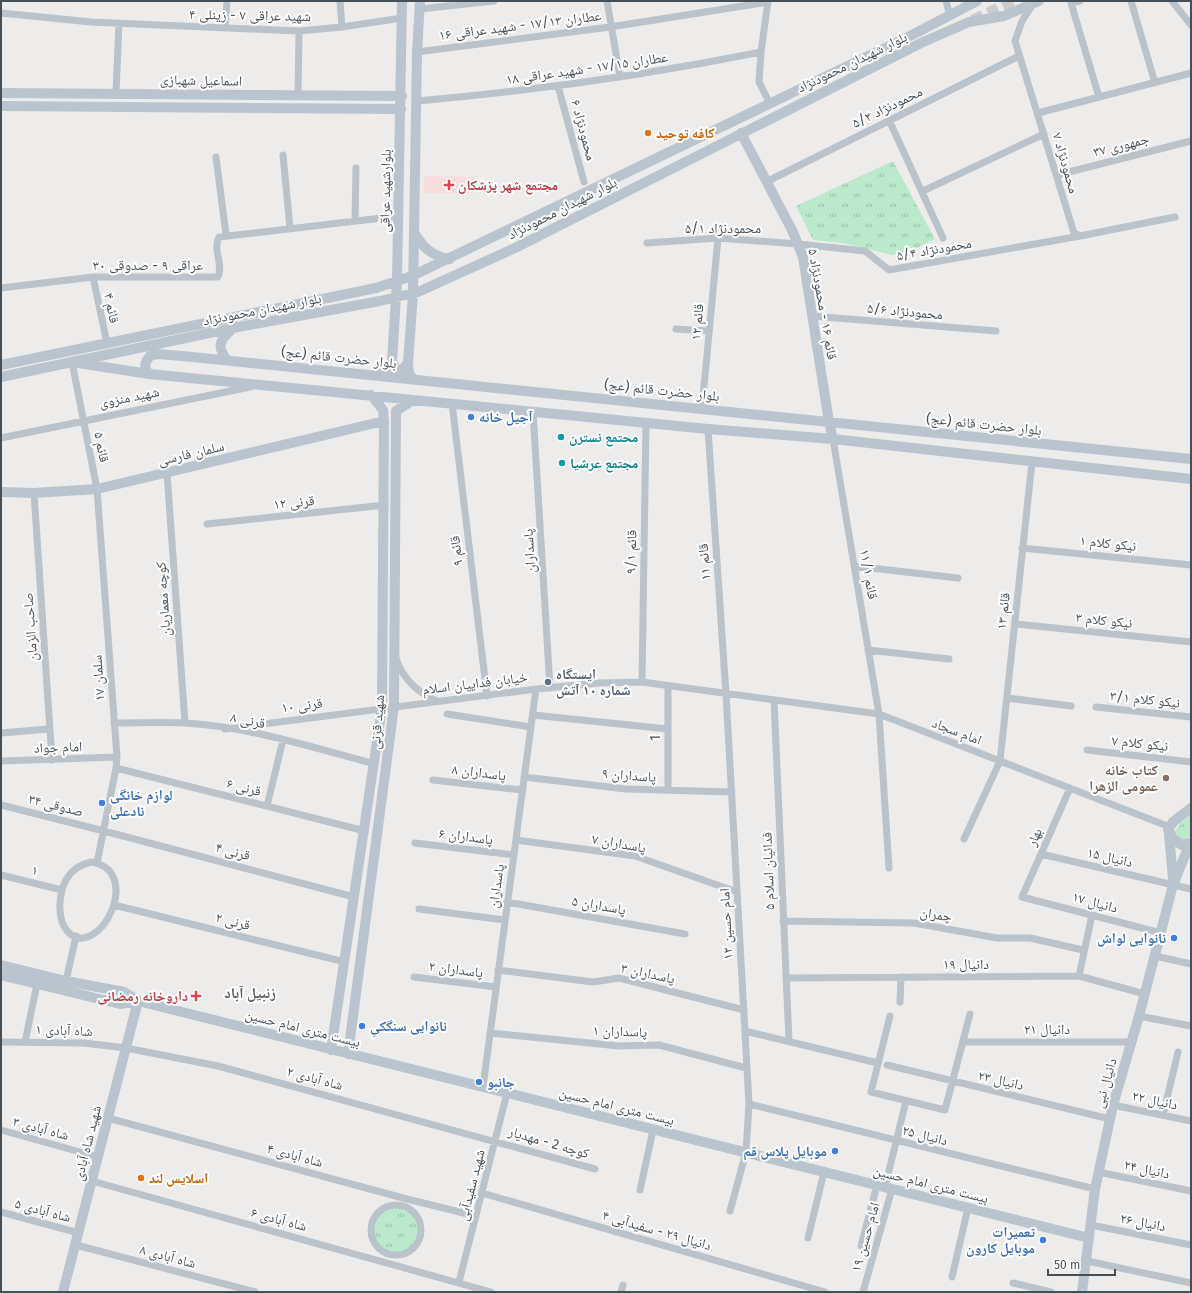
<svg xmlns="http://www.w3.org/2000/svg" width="1192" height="1293" font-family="'Fira Sans','Noto Naskh Arabic',sans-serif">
<defs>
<pattern id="park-tufts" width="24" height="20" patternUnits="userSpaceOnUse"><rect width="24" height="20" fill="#bbe9cc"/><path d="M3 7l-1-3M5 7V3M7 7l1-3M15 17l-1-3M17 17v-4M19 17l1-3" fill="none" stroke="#9abfa8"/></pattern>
</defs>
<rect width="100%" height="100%" fill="#eeebeb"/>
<path fill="#f7dddb" d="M425 176 474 177V193H423Z"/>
<path fill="url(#park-tufts)" d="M893 161 935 239 913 250 892 255 844 243 813 240 796 206Z
M1191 815V837L1183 840 1176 835 1175 831 1180 824Z
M374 1230a22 22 0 1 1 44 0a22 22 0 1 1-44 0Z"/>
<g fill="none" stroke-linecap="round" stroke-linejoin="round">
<path stroke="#cccccd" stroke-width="11" stroke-dasharray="11 5.5" stroke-linecap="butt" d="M973 20 1014 1"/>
<path stroke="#bac3ca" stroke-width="7" d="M340 1 342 27
M607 1 620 77
M768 1 761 52 759 82 769 102
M946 1 950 16
M1080 1 1071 3 1099 97
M1131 1 1155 83
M1172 1 1191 25
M1033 4 1022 21 1015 41 1074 233 1080 236 1175 217
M420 9 494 1
M1 13 91 22 299 31 342 27 402 18
M225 28 227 1
M417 52 610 27 768 2
M558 86 584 182
M116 93 119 23
M298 96 299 31
M417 101C532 91 647 75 761 52
M1038 113 1191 73
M889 120 943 238
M283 155 290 228
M216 157 226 235
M1057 175 1191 141
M766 182 1019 56
M923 191 1044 134
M355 221 356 168
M647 243 718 238 798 244 865 251 889 270 1080 236
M93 277 107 343
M1 288 93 277H218C224 264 212 249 219 237L399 216
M812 316 996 331
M676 329 709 331
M72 362 97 489 117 757 116 768 97 863
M452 403 487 696
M702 408 718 238
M533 412 550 688
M708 429 726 694 749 1104 746 1152 730 1211
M1 438 250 387
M833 439 879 714 889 868
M167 473 185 723
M34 493 52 760
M207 524 385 505
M1022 548 1191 565
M854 566 958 578
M1015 624 1191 642
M868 650 949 659
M396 658C402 678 418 693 437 701
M642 682 646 423
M668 686V790
M1007 698 1071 706
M774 700 789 1041
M1096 707 1191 717
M447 714 531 727
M533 715 668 729
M114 723C138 723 161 722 184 723 246 726 315 748 375 764
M225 729 536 689 599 683 642 682 879 714 1170 827
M1 733 49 729
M1087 750 1191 762
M1 761 117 757
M116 768 365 831
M524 777 626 789 732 792
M433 780 522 790
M1070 788 1022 897 1161 933
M1 805 104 831 354 897
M267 806 283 740
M964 839 1000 761 1032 462
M516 840 635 856 737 892
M415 843 514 855
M1041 854 1191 889
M91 862C145 870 99 962 68 932 55 918 59 887 70 874 76 867 83 864 91 862Z
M1 875 62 890
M507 902 685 934
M114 905 345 962
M419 909 505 920
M783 921 914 923 997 938H1030L1083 950
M1155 956 1191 964
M498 970 593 982 619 978 744 1010
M1079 976 1092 915
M414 977 496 987
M786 978 1079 976 1145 994
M66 981 76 936
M900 1002 901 977
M890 1016 871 1092 945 1110 970 1014
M1139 1016 1191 1026
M745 1031 878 1063
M490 1033 619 1046 659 1045 746 1068
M1 1042 84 1043 126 1048 218 1066 595 1169
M25 1042 37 984
M963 1042H1132
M887 1065 1110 1119
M483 1087 536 689
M749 1104 1095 1189
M1113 1105 1191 1121
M1163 1115 1178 1052
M108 1118 403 1198 476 1216
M1 1130 98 1157
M1098 1172 1191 1191
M92 1181 491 1292
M885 1187 906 1101
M640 1190 653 1130
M482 1193 825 1292
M371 1230a25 25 0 1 1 50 0a25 25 0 1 1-50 0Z
M1 1212 79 1233
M1091 1225 1191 1245
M808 1238 824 1172
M76 1245 255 1292
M861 1246 877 1185
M1087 1261 1191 1283
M952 1277 968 1208
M459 1282 507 1093
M1013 1283 1051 1292
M621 1292 623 1285
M863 1292 892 1189"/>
<path stroke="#bac4ce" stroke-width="10" d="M1 93 402 96
M1 106 401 109
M741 133 792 230 803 257 829 422 833 439
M414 232C423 248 432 256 450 259
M227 360C216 346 220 340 232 329
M392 361 396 370H402L408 363
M72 362 149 374 708 429 833 439 1191 479
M1 365 376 288 412 276 912 35 977 1
M149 374C143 367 145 362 150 356L157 354 182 356 1191 459
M378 375 386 372 392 361 397 281 402 1
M1 377 233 328 380 301 418 292 515 248 921 43 969 22 1004 16 1039 1
M413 379 409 373 408 363 413 294 417 52 420 1
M1 492 34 493 97 489 384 421
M1191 808 1173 822 1168 829 1173 839 1182 845 1191 843
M1169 834 1173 879
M1 965 66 981 124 992 138 1001 1089 1238
M1 975 120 1004 138 1001
M331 1050 382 708 384 421 383 410 371 395
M348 1054 394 706 396 411 413 400
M63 1292 138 1001
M1082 1292 1095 1189 1113 1105 1139 1016 1173 885 1190 843"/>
</g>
<g fill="#e8710a" stroke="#fff" stroke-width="1.5">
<circle cx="648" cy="133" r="4"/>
<circle cx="141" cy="1178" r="4"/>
</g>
<g fill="#e0444e" stroke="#fff" stroke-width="1.5">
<path d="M447 179h4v4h4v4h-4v4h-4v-4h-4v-4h4z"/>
<path d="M194 990h4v4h4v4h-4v4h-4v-4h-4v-4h4z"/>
</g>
<g fill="#3f7fe0" stroke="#fff" stroke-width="1.5">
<circle cx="471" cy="417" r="4"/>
<circle cx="102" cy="803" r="4"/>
<circle cx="1174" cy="938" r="4"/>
<circle cx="362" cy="1026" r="4"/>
<circle cx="479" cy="1082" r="4"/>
<circle cx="835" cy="1151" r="4"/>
<circle cx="1043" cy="1240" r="4"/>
</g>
<g fill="#0f9aa8" stroke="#fff" stroke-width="1.5">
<circle cx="561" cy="437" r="4"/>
<circle cx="562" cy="463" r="4"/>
</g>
<circle fill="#5c6f8a" stroke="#fff" stroke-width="1.5" cx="548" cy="682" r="4"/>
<circle fill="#8d6e63" stroke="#fff" stroke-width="1.5" cx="1166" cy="778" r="4"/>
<g text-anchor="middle" stroke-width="4" stroke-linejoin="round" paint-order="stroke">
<g font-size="14" fill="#454f57" stroke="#fff">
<text transform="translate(250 15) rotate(1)" y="5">شهید عراقی ۷ - زینلی ۴</text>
<text transform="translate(520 25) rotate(-7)" y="5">عطاران ۱۷/۱۳ - شهید عراقی ۱۶</text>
<text transform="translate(852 62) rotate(-26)" y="5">بلوار شهیدان محمودنژاد</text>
<text transform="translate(587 68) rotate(-8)" y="5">عطاران ۱۷/۱۵ - شهید عراقی ۱۸</text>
<text transform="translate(201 80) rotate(1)" y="5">اسماعیل شهبازی</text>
<text transform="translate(887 107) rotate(-26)" y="5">محمودنژاد ۵/۲</text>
<text transform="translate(584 130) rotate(75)" y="5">محمودنژاد ۶</text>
<text transform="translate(1121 145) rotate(-14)" y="5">جمهوری ۳۷</text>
<text transform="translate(1066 163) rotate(74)" y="5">محمودنژاد ۷</text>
<text transform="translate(385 191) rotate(-89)" y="5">بلوارشهید عراقی</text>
<text transform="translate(562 208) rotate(-27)" y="5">بلوار شهیدان محمودنژاد</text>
<text x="723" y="233">محمودنژاد ۵/۱</text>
<text transform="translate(934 249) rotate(-10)" y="5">محمودنژاد ۵/۴</text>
<text x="148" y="270">عراقی ۹ - صدوقی ۳۰</text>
<text transform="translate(823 304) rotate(80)" y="5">قائم ۱۶ - محمودنژاد ۵</text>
<text transform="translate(112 308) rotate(78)" y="5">قائم ۴</text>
<text transform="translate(262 309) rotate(-11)" y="5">بلوار شهیدان محمودنژاد</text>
<text transform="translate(905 311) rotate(5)" y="5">محمودنژاد ۵/۶</text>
<text transform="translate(697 322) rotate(-85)" y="5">قائم ۱۲</text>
<text transform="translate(339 357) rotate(6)" y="5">بلوار حضرت قائم (عج)</text>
<text transform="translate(662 390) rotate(6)" y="5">بلوار حضرت قائم (عج)</text>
<text transform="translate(129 397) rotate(-11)" y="5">شهید منزوی</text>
<text transform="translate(984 424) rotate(6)" y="5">بلوار حضرت قائم (عج)</text>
<text transform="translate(102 447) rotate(79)" y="5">قائم ۵</text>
<text transform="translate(191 453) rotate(-13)" y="5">سلمان فارسی</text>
<text transform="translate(294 502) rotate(-6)" y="5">قرنی ۱۲</text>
<text transform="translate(1108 543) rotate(6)" y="5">نیکو کلام ۱</text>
<text transform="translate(456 551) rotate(-97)" y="5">قائم ۹</text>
<text transform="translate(529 551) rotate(-94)" y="5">پاسداران</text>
<text transform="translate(631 552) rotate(-89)" y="5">قائم ۹/۱</text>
<text transform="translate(704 562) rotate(-94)" y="5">قائم ۱۱</text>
<text transform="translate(869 574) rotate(80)" y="5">قائم ۱۱/۱</text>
<text transform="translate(163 599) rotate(-94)" y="5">کوچه معماریان</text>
<text transform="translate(1003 611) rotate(-84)" y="5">قائم ۱۳</text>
<text transform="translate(1104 620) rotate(6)" y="5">نیکو کلام ۳</text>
<text transform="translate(30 627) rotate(-94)" y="5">صاحب الزمان</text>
<text transform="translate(98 678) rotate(-94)" y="5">سلمان ۱۷</text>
<text transform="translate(475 683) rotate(-7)" y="5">خیابان فداییان اسلام</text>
<text transform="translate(1145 699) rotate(6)" y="5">نیکو کلام ۳/۱</text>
<text transform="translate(302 705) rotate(-7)" y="5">قرنی ۱۰</text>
<text transform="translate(248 720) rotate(11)" y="5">قرنی ۸</text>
<text transform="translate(377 722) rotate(-85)" y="5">شهید قرنی</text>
<text transform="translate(957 731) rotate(21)" y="5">امام سجاد</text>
<text transform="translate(655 738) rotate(-90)" y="5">1</text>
<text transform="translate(1140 743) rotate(6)" y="5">نیکو کلام ٧</text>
<text transform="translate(58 747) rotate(-2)" y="5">امام جواد</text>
<text transform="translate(479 772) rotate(7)" y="5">پاسداران ۸</text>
<text transform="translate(629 775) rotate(4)" y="5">پاسداران ۹</text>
<text transform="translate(244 787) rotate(14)" y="5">قرنی ۶</text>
<text transform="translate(56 805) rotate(14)" y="5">صدوقی ۳۴</text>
<text transform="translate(466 836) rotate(7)" y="5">پاسداران ۶</text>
<text transform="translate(1034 837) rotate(-67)" y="5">بهار</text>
<text transform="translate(619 843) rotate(10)" y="5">پاسداران ۷</text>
<text transform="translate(233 851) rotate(15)" y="5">قرنی ۴</text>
<text transform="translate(1110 857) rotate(13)" y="5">دانیال ۱۵</text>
<text transform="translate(35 870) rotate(14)" y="5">۱</text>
<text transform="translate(768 871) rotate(-92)" y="5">فدائیان اسلام ۵</text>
<text transform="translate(496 886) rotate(-82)" y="5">پاسداران</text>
<text transform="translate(1095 902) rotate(15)" y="5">دانیال ۱۷</text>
<text transform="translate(599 905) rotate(10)" y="5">پاسداران ۵</text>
<text transform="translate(936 914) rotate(9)" y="5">چمران</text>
<text transform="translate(233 921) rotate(14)" y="5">قرنی ۲</text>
<text transform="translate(726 924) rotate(-93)" y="5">امام حسین ۱۲</text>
<text x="966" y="969">دانیال ۱۹</text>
<text transform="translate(456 969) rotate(7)" y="5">پاسداران ۲</text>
<text transform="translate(648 973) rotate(12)" y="5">پاسداران ۳</text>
<text transform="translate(303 1028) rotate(14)" y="5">بیست متری امام حسین</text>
<text x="1047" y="1034">دانیال ۲۱</text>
<text transform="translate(64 1030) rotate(2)" y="5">شاه آبادی ۱</text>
<text transform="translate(620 1031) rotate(2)" y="5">پاسداران ۱</text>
<text transform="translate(315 1078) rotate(15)" y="5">شاه آبادی ۲</text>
<text transform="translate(1001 1080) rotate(13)" y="5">دانیال ۲۳</text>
<text transform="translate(1105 1083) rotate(-74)" y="5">دانیال نبی</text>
<text transform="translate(1155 1100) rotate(12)" y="5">دانیال ۲۲</text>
<text transform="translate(617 1106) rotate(14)" y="5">بیست متری امام حسین</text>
<text transform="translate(41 1128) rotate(15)" y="5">شاه آبادی ۳</text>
<text transform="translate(925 1135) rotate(14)" y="5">دانیال ۲۵</text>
<text transform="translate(549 1142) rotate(16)" y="5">کوچه 2 - مهدیار</text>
<text transform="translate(87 1143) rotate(-76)" y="5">شهید شاه آبادی</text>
<text transform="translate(295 1155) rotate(15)" y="5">شاه آبادی ۴</text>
<text transform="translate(1147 1169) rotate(12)" y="5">دانیال ۲۴</text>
<text transform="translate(931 1184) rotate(14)" y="5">بیست متری امام حسین</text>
<text transform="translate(471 1185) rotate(-76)" y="5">شهید سفیدآبی</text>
<text transform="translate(43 1210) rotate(15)" y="5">شاه آبادی ۵</text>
<text transform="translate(279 1219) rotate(15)" y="5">شاه آبادی ۶</text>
<text transform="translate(1143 1222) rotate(11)" y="5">دانیال ۲۶</text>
<text transform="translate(657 1230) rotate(16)" y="5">دانیال ۲۹ - سفیدآبی ۴</text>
<text transform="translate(865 1237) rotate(-74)" y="5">امام حسین ۱۹</text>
<text transform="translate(168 1256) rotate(15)" y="5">شاه آبادی ۸</text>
</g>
<g font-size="14" font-weight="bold" fill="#c56008" stroke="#fff" text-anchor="start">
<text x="656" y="138">کافه توحید</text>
<text x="149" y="1183">اسلایس لند</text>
</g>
<g font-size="14" font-weight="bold" fill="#be3a42" stroke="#fff" text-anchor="start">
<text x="458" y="190">مجتمع شهر پزشکان</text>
<text x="188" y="1001" text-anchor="end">داروخانه رمضانی</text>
</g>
<g font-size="14" font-weight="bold" fill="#366cbe" stroke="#fff" text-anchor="start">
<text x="479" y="422">آجیل خانه</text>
<text x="110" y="800">لوازم خانگی<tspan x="110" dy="16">نادعلی</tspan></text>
<text x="1166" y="943" text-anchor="end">نانوایی لواش</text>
<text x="370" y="1031">نانوایی سنگکیِ</text>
<text x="487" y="1087">جانبو</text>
<text x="827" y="1156" text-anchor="end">موبایل پلاس قم</text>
<text x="1035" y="1237" text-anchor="end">تعمیرات<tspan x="1035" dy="16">موبایل کارون</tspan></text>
</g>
<g font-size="14" font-weight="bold" fill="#0d838f" stroke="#fff" text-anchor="start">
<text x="569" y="442">محتمع نسترن</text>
<text x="570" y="468">مجتمع عرشیا</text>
</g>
<g font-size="14" font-weight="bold" fill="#4e5e75" stroke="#fff" text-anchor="start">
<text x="556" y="679">ایستگاه<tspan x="556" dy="16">شماره ۱۰ آتش</tspan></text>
</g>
<g font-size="14" font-weight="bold" fill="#785e54" stroke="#fff" text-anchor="end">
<text x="1158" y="775">کتاب خانه<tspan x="1158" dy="16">عمومی الزهرا</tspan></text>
</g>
<g font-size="15" font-weight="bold" fill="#585c5f" stroke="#fff">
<text x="250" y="998">زنبیل آباد</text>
</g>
</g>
<rect width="1192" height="1293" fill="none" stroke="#454f57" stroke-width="4"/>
<path d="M1048 1269v6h67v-6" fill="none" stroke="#454f57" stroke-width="2"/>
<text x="1054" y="1269" font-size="12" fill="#454f57" stroke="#ffffff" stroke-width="3" paint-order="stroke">50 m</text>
</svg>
